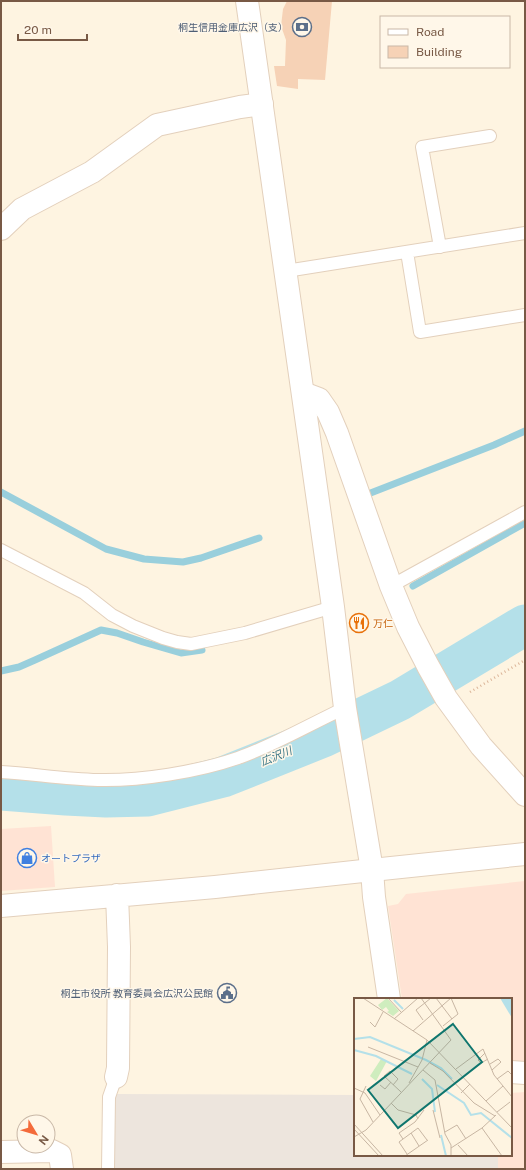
<svg xmlns="http://www.w3.org/2000/svg" width="526" height="1170" font-family="'Public Sans','Noto Sans JP',sans-serif">
<rect width="100%" height="100%" fill="#fef4e1"/>
<path fill="#ffe3d4" d="M51 826 55 887 1 891V829Z
M525 881V1061L511 1062V999H402L388 906 398 904 406 894Z
M525 1092V1169H498V1155H511V1093Z"/>
<path fill="#ede5dd" d="M114 1094 355 1095V1155H498V1169H114Z"/>
<g fill="none" stroke-linecap="round" stroke-linejoin="round">
<path stroke="#99cfdc" stroke-width="7" d="M1 492 106 549 144 559 183 562 201 558 259 538
M368 494 494 445 525 431
M413 586 525 523
M1 671 19 667 35 660 101 630 117 633 143 642 181 653 202 650"/>
<path stroke="#b4e0e9" stroke-width="41" d="M1 790 66 795 106 797 148 796 223 777 323 737 400 700 525 625"/>
</g>
<path fill="#f6d2b6" d="M287 1H332L325 80 298 79V89L277 86 274 66H285L286 40 281 26 283 9Z"/>
<g fill="none" stroke-linecap="round" stroke-linejoin="round">
<defs>
<path id="service" d="M440 247 422 147 490 136
M407 252 420 332 525 315
M286 271 525 233
M1 550 84 593 112 615 133 626 163 638 177 642 191 644 245 633 333 607
M391 586 525 512
M1 772C33 774 65 779 98 780 141 781 197 772 238 758 275 745 310 724 345 708
M108 1169 109 1097 116 1077"/>
<path id="minor" d="M1 229 22 209 92 172 157 125 240 107 262 104
M303 393 319 399 328 412 337 433 391 586 408 627 428 666 446 698 481 746 525 795
M1 906 215 887 372 870 374 897 389 999
M511 1072 525 1073
M116 1077 118 1068 119 947 117 895
M1 1152 52 1151 60 1155 62 1169"/>
<path id="tertiary" d="M247 1 333 607 345 708 372 870 525 854"/>
</defs>
<use href="#service" stroke="#e3d0bc" stroke-width="14"/>
<use href="#minor" stroke="#e3d0bc" stroke-width="24"/>
<use href="#tertiary" stroke="#e3d0bc" stroke-width="24"/>
<path stroke="#dbb599" stroke-width="2.5" stroke-dasharray="1 3" stroke-linecap="butt" d="M470 692 525 660"/>
<use href="#service" stroke="#fff" stroke-width="12"/>
<use href="#minor" stroke="#fff" stroke-width="22"/>
<use href="#tertiary" stroke="#fff" stroke-width="22"/>
</g>
<defs>
<symbol id="bank-ring" viewBox="-11 -11 22 22"><circle r="9.5" fill="#fff7e9" stroke="#5c6f8a" stroke-width="1.5"/><path d="M-6-4H6V4H-6ZM0-2.3a2.3 2.3 0 1 0 0 4.6a2.3 2.3 0 1 0 0-4.6Z" fill="#5c6f8a"/></symbol>
<symbol id="restaurant-ring" viewBox="-11 -11 22 22"><circle r="9.5" fill="#fff7e9" stroke="#e8710a" stroke-width="1.5"/><path d="M-5-6h1v4h1v-4h1v4h1v-4h1v5L-1.5 .5V6h-2V.5L-5-1ZM5-6V6H3V1.5H1.5Q1.5-4 5-6Z" fill="#e8710a"/></symbol>
<symbol id="shop-ring" viewBox="-11 -11 22 22"><circle r="9.5" fill="#fff7e9" stroke="#3f7fe0" stroke-width="1.5"/><path d="M-5-2.5h2.3a2.7 3.5 0 0 1 5.4 0H5L5.5 6h-11ZM-1.5-2.5h3a1.5 2.3 0 0 0-3 0Z" fill="#3f7fe0"/></symbol>
<symbol id="civic-ring" viewBox="-11 -11 22 22"><circle r="9.5" fill="#fff7e9" stroke="#5c6f8a" stroke-width="1.5"/><path d="M-.6-6.5H3V-4.5H.6V-3L4-1V1h2V6H-6V1h2V-1L-.6-3ZM-1.2 2.5V6h2.4V2.5Z" fill="#5c6f8a"/></symbol>
</defs>
<g fill-rule="evenodd">
<use href="#bank-ring" x="291" y="16" width="22" height="22"/>
<use href="#restaurant-ring" x="348" y="612" width="22" height="22"/>
<use href="#shop-ring" x="16" y="847" width="22" height="22"/>
<use href="#civic-ring" x="216" y="982" width="22" height="22"/>
</g>
<g text-anchor="middle" stroke-width="3" stroke-linejoin="round" paint-order="stroke">
<g font-size="10" fill="#4e5e75" stroke="#fff7e9" text-anchor="end">
<text x="288" y="31">桐生信用金庫広沢（支）</text>
<text x="213" y="997">桐生市役所 教育委員会広沢公民館</text>
</g>
<g font-size="10" fill="#c56008" stroke="#fff7e9" text-anchor="start">
<text x="373" y="627">万仁</text>
</g>
<g font-size="10" fill="#366cbe" stroke="#fff7e9" text-anchor="start">
<text x="41" y="862">オートプラザ</text>
</g>
<g font-size="11" font-style="italic" fill="#3b7787" stroke="#fff7e9">
<text transform="translate(276 756) rotate(-22)" y="4">広沢川</text>
</g>
</g>
<g transform="translate(354 998)">
<rect width="158" height="158" fill="#fef4e1"/>
<path d="M33 0 45 13 39 18 33 14 35 13 32 9 28 12 24 7ZM27 61 33 63 22 83 16 78Z" fill="#cfedbe"/>
<path d="M146 0H158V20Z" fill="#b4e0e9"/>
<path fill="none" stroke="#b4e0e9" stroke-width="2" d="M40 2 49 11M0 41 16 39 72 62 87 70 98 81M0 52 22 58 58 76M68 81 78 91 81 114M83 87 110 105 117 117 127 115 158 140M87 137 92 158"/>
<path fill="none" stroke="#c8b6a3" stroke-width="1" d="M9 0 73 42 158 130M34 0 47 14M82 0 98 21M40 21 64 0M69 22 62 12 77 0M16 24 21 29 29 14M89 28 104 16 97 0M59 33 97 0M14 49 64 69M131 55 124 62 127 65 134 61M76 65 89 73 120 105 141 118M136 66 144 61 147 64 138 72M102 71 129 51 140 77 158 99M69 72 81 82 91 136 97 147V158M143 81 154 73 158 77M55 85 68 62 73 42M26 87 31 91 37 84M39 87 44 81 36 73 30 78 47 94M12 88 6 101 19 124M0 90 11 95 26 117M107 95 116 86M132 103 149 88M37 105 44 112 62 117 64 121M79 112 86 140M143 114 156 104M0 126 29 158M128 130 148 158M0 131 25 158M91 134 103 127 112 141M57 135 65 148M0 139 12 132 97 42 67 0M49 141 45 135 61 124 70 112M104 147 114 158M97 150 128 130 142 117M53 156 45 144 64 130 73 142M51 158 74 142"/>
<path fill="#0f766e" fill-opacity="0.15" stroke="#0f766e" stroke-width="2" d="M99 26 128 64 44 130 14 92Z"/>
<rect width="158" height="158" fill="none" stroke="#785945" stroke-width="2"/>
</g>
<rect width="526" height="1170" fill="none" stroke="#785945" stroke-width="4"/>
<rect x="380" y="16" width="130" height="52" fill="#fff7e9" stroke="#c9b8a7"/>
<rect x="388" y="29" width="20" height="6" fill="#ffffff" stroke="#c9b8a7"/>
<text x="416" y="36" font-size="12" fill="#785945">Road</text>
<rect x="388" y="46" width="20" height="12" fill="#f6d2b6" stroke="#c9b8a7"/>
<text x="416" y="56" font-size="12" fill="#785945">Building</text>
<g transform="translate(36 1134) rotate(128)"><circle r="19" fill="#fff7e9" stroke="#c9b8a7"/>
<path d="M0-3L7 15L0 10L-7 15Z" fill="#f46b3b"/>
<text y="-6" font-size="11" font-weight="bold" text-anchor="middle" fill="#785945">N</text>
</g>
<path d="M18 34v6h69v-6" fill="none" stroke="#785945" stroke-width="2"/>
<text x="24" y="34" font-size="12" fill="#785945" stroke="#fff7e9" stroke-width="3" paint-order="stroke">20 m</text>
</svg>
